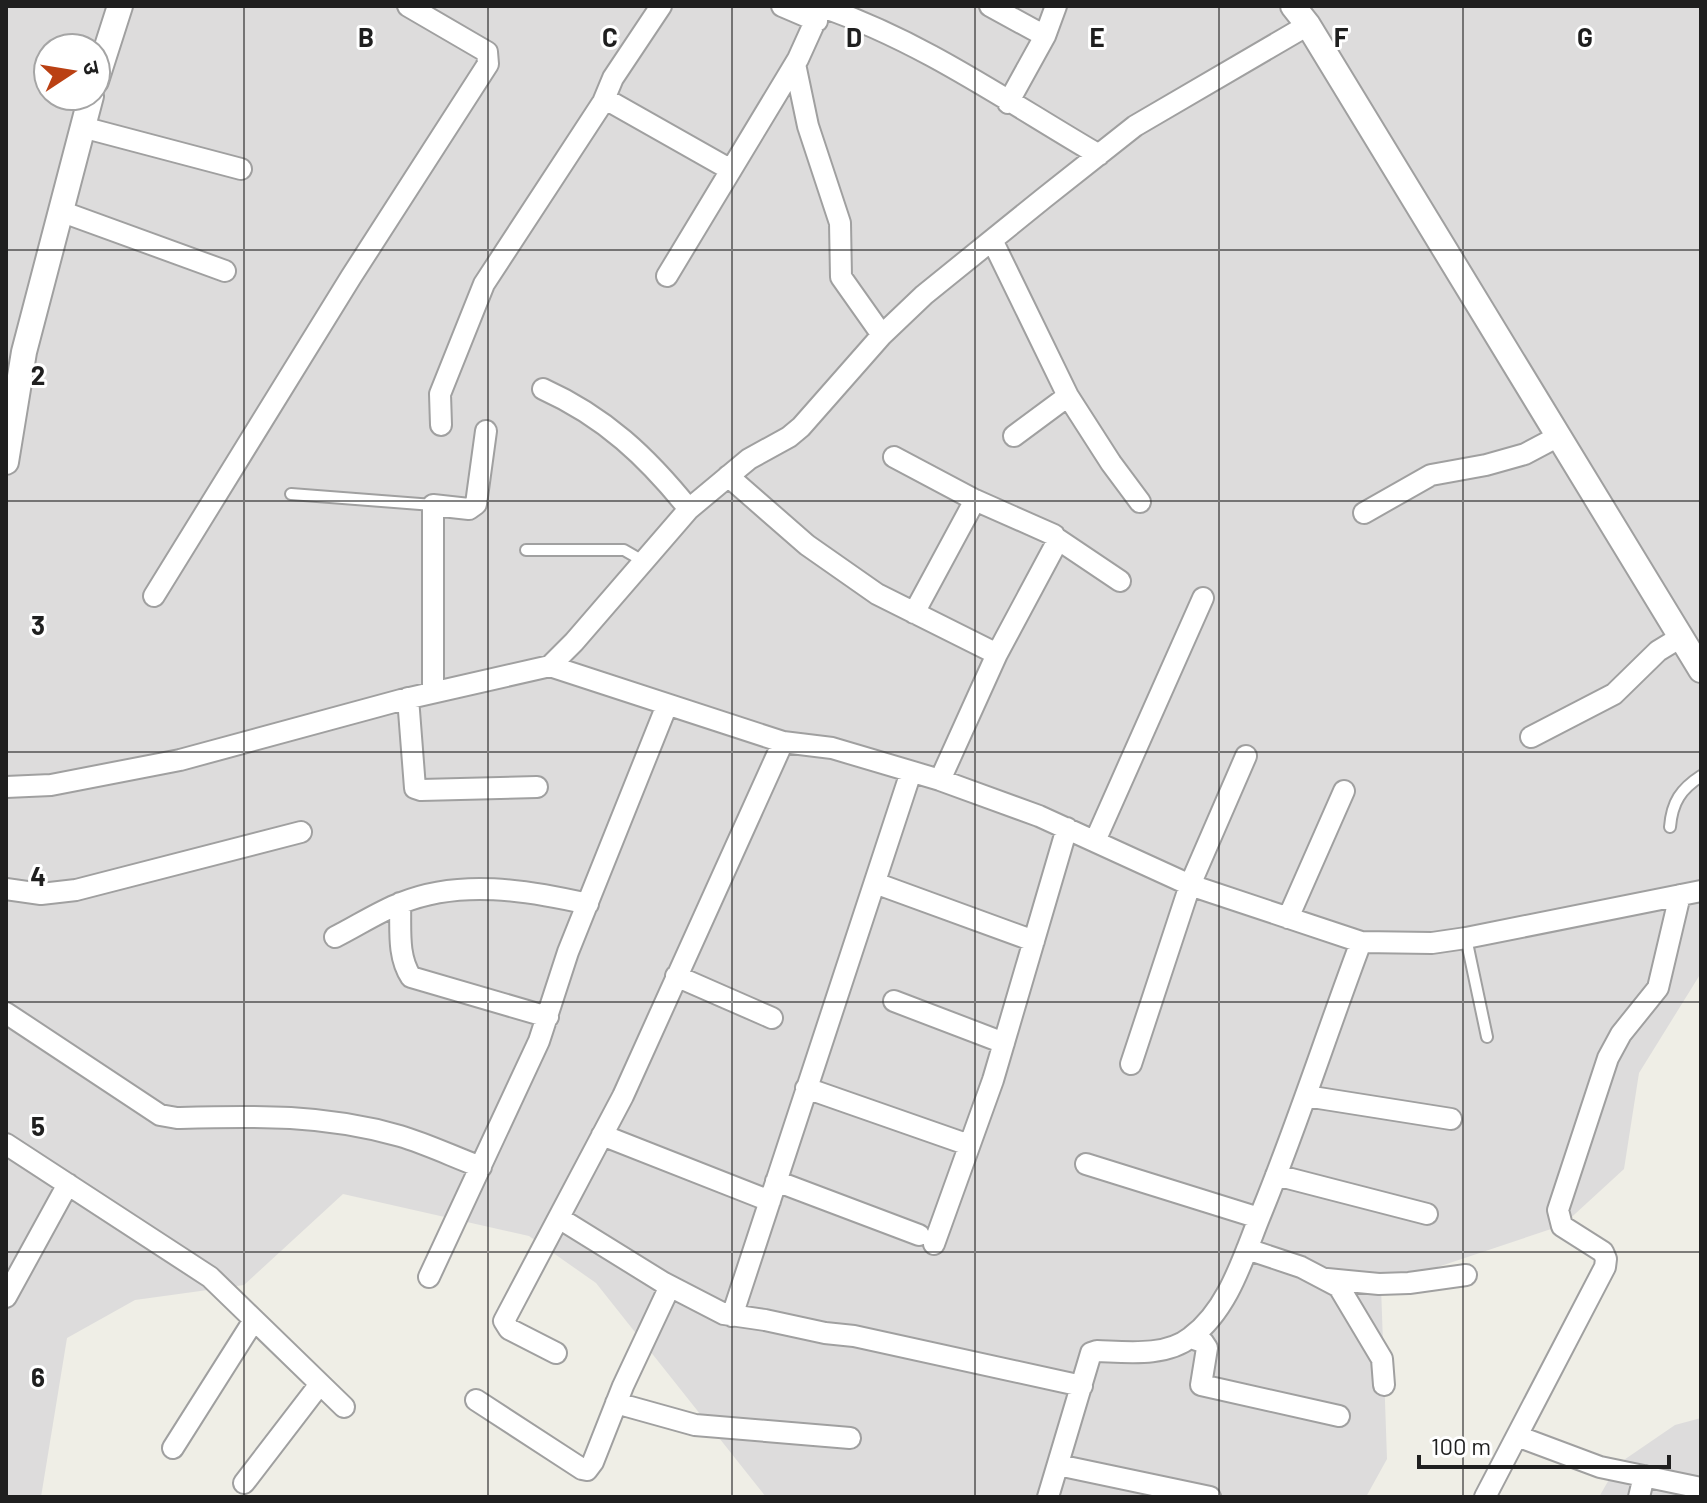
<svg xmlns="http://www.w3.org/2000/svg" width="1707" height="1503" font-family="Barlow,'Noto Sans Devanagari',sans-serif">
<rect width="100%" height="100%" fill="#efeee6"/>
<path fill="#dddcdc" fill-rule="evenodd" d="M6 6H1701V973L1639 1073 1624 1169 1563 1225 1381 1286 1387 1459 1366 1497H766L596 1283 529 1236 343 1194 244 1285 135 1300 67 1338 41 1497H6ZM48 48H96V96H48Z
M1701 1418V1497H1599L1618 1464 1675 1425Z"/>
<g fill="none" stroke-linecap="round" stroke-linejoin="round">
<defs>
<path id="service" d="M291 494 433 505
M526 550H624L643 561
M1670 827C1672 802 1681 789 1701 776
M1466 938 1487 1037"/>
<path id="minor" d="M782 6 817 21
M990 6 1045 36
M822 7C922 41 1008 102 1099 155
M795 64 808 126 840 223 841 277 882 335
M603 102 613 78 661 6
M1008 103 1045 36 1056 6
M82 127 241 169
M60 211 225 271
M992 240 1068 396 1111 463 1140 502
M667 276 798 59 822 6
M543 389C605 417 647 457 689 509
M441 425 440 394 484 284 603 102 609 101 731 170
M1014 436 1068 396
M894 457 975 500 1054 535 1057 542 997 654 940 780
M728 476 807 545 877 594 997 654
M1364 513 1431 475 1486 465 1525 454 1559 436
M1056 538 1120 581
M154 596 351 277 488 64 487 52 408 6
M914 613 975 500
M550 666 574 642 689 509 749 459 789 437 801 427 882 335 924 295 1044 198 1135 126 1308 25
M433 692V505L469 509 476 504 486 431
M408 698 415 788 421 790 537 787
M1531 737 1614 694 1658 651 1681 637
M6 787 51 785 180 760 401 700 550 666 783 742 832 748 940 780 1039 816 1190 885 1361 942 1432 943 1466 938 1701 891
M1095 841 1203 598
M875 883 1034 941
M6 889 41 894 76 890 301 832
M400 903C401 928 397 956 411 977L548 1017
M1288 918 1344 791
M335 937C357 926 378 912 401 903 460 879 527 890 588 904
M676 976 772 1018
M894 1001 1004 1043
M6 1013 160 1115 177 1118C256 1116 323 1114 400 1136 427 1144 454 1157 481 1167
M1131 1064 1190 885 1246 756
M806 1088 969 1145
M1306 1096 1451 1119
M602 1135 770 1201
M6 1144 210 1277 344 1407
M1086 1164 1259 1218
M1276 1175 1427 1214
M776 1181 919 1235
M559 1218 664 1283 724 1314 765 1320 825 1333 854 1336 1082 1386
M934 1244 993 1080 1067 828
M1247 1249 1301 1267 1339 1287 1382 1359 1384 1385
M429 1277 539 1041 568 952 667 705
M1327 1279 1379 1284 1409 1283 1466 1275
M6 1297 68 1184
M732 1316 911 772
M1191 1338 1203 1342 1207 1348 1201 1385 1339 1416
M556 1353 509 1329 504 1321 623 1096 783 742
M476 1400 582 1469 587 1470 593 1462 623 1386 670 1286
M616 1403 695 1425 850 1438
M1517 1436 1600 1467 1701 1488
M173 1448 254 1320
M1058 1465 1210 1497
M244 1483 320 1384
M1048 1497 1091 1353 1097 1351C1127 1352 1166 1357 1191 1337 1230 1308 1244 1254 1262 1211 1298 1123 1327 1032 1361 942
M1485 1497 1605 1267 1606 1259 1603 1252 1562 1226 1558 1210 1608 1058 1621 1034 1658 988 1680 895
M1639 1497 1644 1476"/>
<path id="tertiary" d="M1293 6 1308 25 1701 670
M96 81 120 6
M6 462 24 352 91 96"/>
</defs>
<use href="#service" stroke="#a0a0a0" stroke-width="14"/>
<use href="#minor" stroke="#a0a0a0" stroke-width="24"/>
<use href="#tertiary" stroke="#a0a0a0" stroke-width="28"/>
<use href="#service" stroke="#fff" stroke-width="10"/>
<use href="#minor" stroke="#fff" stroke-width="20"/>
<use href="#tertiary" stroke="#fff" stroke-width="24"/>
</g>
<path fill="none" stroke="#1f1f1f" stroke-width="2" stroke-opacity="0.55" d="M244 6V1497M488 6V1497M732 6V1497M975 6V1497M1219 6V1497M1463 6V1497M6 250H1701M6 501H1701M6 752H1701M6 1002H1701M6 1252H1701"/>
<g font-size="26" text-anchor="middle" font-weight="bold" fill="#1f1f1f" stroke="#fff" stroke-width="6" stroke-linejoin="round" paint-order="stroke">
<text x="366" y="47">B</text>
<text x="610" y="47">C</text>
<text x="854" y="47">D</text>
<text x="1097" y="47">E</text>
<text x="1341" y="47">F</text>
<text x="1585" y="47">G</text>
<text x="38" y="385">2</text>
<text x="38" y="635">3</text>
<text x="38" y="886">4</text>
<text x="38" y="1136">5</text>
<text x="38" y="1387">6</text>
</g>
<rect width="1707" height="1503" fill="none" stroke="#1f1f1f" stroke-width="16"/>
<g transform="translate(72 72) rotate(78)"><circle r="38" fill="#ffffff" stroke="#a5a5a5" stroke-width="2"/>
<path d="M0-6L14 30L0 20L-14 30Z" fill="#ba4013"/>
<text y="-12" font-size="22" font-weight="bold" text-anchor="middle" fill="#1f1f1f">उ</text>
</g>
<path d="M1419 1455v12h250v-12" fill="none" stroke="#1f1f1f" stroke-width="4"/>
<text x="1431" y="1455" font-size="24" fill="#1f1f1f" stroke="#ffffff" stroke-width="6" paint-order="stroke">100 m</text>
</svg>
